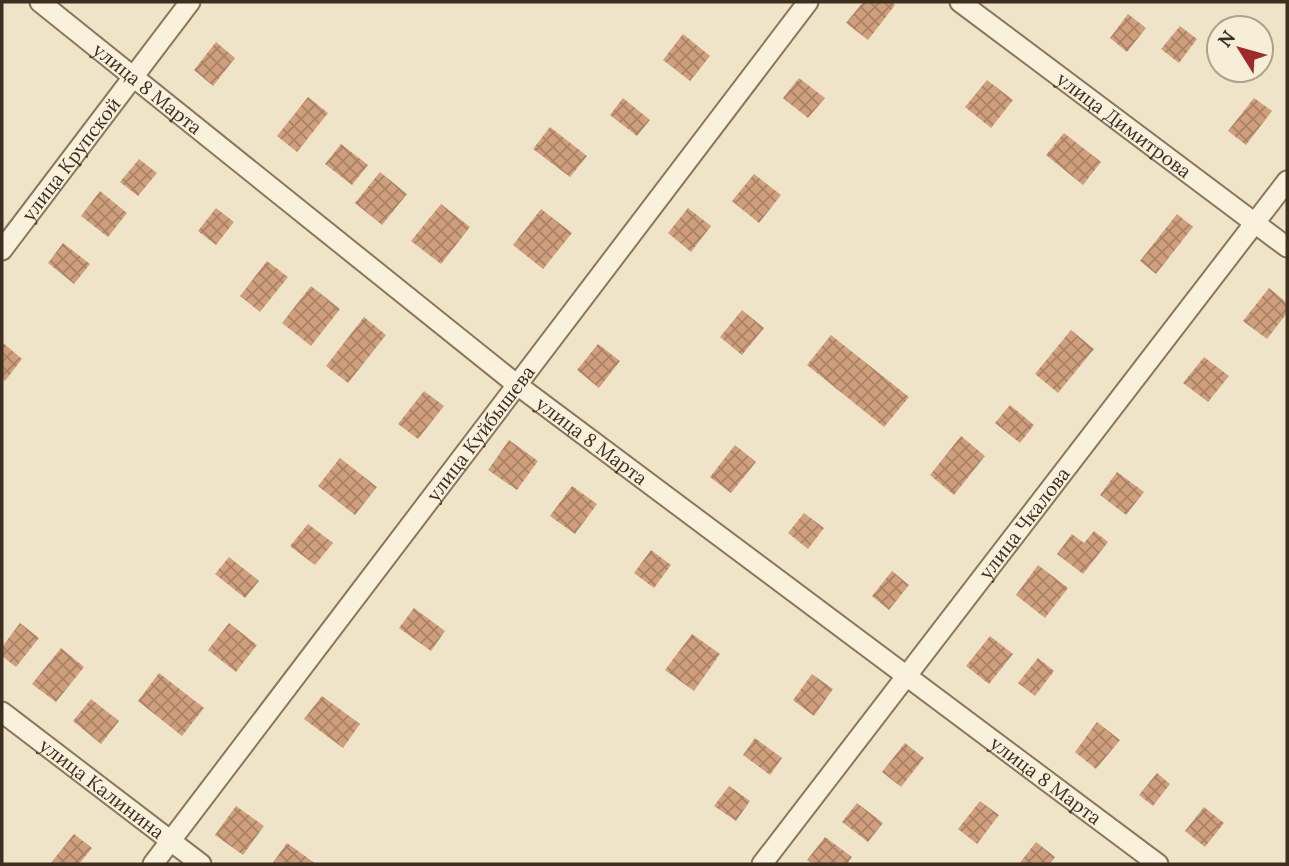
<svg xmlns="http://www.w3.org/2000/svg" width="1289" height="866" font-family="Lora,serif">
<defs>
<pattern id="building-cross-hatch" width="8" height="8" patternUnits="userSpaceOnUse" patternTransform="scale(1.75)"><rect width="8" height="8" fill="#cf9f7d"/><path d="M0 0l8 8M0 8l8-8" fill="none" stroke="#a98266"/></pattern>
</defs>
<rect width="100%" height="100%" fill="#f0e4c8"/>
<path fill="url(#building-cross-hatch)" d="M863 2H892L895 5 868 40 846 23Z
M1128 14 1146 28 1127 52 1110 38Z
M1180 26 1197 39 1179 63 1161 49Z
M683 34 710 56 690 81 663 60Z
M216 42 235 58 213 86 194 70Z
M799 78 825 98 808 118 783 98Z
M987 80 1013 100 991 128 965 107Z
M308 97 328 113 297 152 277 136Z
M623 98 650 120 637 136 610 115Z
M1254 98 1272 111 1246 145 1228 131Z
M550 127 587 156 570 177 533 149Z
M1064 133 1101 162 1083 185 1046 155Z
M341 144 368 165 352 185 325 164Z
M139 159 157 173 138 196 120 182Z
M380 172 407 194 382 225 355 203Z
M754 174 781 195 759 223 732 201Z
M100 191 127 213 108 237 81 216Z
M441 204 470 227 441 264 411 241Z
M216 208 234 222 216 245 198 231Z
M688 208 711 226 691 252 668 233Z
M541 209 572 233 543 269 513 245Z
M1177 214 1193 227 1156 274 1140 261Z
M63 243 90 264 74 284 48 263Z
M267 261 288 277 260 312 240 296Z
M311 286 340 309 311 346 282 323Z
M1269 288 1287 303V313L1267 339 1243 321Z
M742 310 764 328 742 355 720 337Z
M364 317 386 335 348 383 326 366Z
M1071 330 1094 349 1058 393 1035 374Z
M831 335 909 397 884 427 807 365Z
M2 342 22 359 5 381 2 378Z
M598 344 620 361 599 388 577 370Z
M1204 357 1229 376 1208 402 1183 383Z
M424 391 444 406 418 439 398 424Z
M1010 405 1034 425 1020 443 995 423Z
M961 436 985 456 954 495 930 475Z
M509 440 538 461 517 490 488 470Z
M735 445 756 462 731 493 710 477Z
M340 458 377 487 355 515 318 486Z
M1117 472 1144 492 1126 515 1100 495Z
M572 486 597 504 575 534 550 516Z
M804 513 824 528 808 549 788 533Z
M308 524 333 543 315 565 290 546Z
M1094 531 1108 542 1083 574 1057 554 1072 534 1084 543Z
M651 550 671 565 654 588 634 573Z
M229 557 259 581 245 598 215 574Z
M1038 565 1068 588 1045 618 1016 595Z
M892 571 909 585 889 610 872 596Z
M414 608 445 631 431 651 399 628Z
M20 623 39 638 16 667 2 656V647Z
M229 623 257 645 236 672 208 650Z
M692 634 720 654 694 691 665 670Z
M990 636 1013 654 989 684 966 666Z
M61 648 84 667 56 702 32 684Z
M1038 658 1054 671 1035 696 1018 683Z
M159 673 204 708 182 736 138 701Z
M812 674 833 689 814 716 793 700Z
M322 696 360 724 343 748 304 719Z
M91 699 119 721 101 744 73 721Z
M1097 722 1120 740 1096 769 1075 752Z
M755 738 782 758 770 775 743 755Z
M905 743 924 758 901 787 882 772Z
M1157 773 1170 784 1153 806 1139 795Z
M729 786 750 801 736 821 714 806Z
M980 801 999 815 977 844 958 829Z
M857 803 883 823 868 842 842 822Z
M236 806 264 826 243 855 215 835Z
M1204 807 1224 823 1205 847 1185 831Z
M74 834 92 848 79 864H50Z
M825 837 852 857 847 864H812L807 860Z
M1036 842 1055 857 1050 864H1019Z
M287 843 316 864H272Z"/>
<g fill="none" stroke-linecap="round" stroke-linejoin="round">
<defs>
<g id="street">
<path id="s1" d="M40 2 516 384 1158 864"/>
<path id="s2" d="M960 2 1287 247"/>
<path id="s3" d="M2 250 190 2"/>
<path id="s4" d="M2 712 201 864"/>
<path id="s5" d="M153 864 808 2"/>
<path id="s6" d="M762 864 1287 181"/>
</g>
</defs>
<use href="#street" stroke="#8d765c" stroke-width="23"/>
<use href="#street" stroke="#faf1dc" stroke-width="19"/>
</g>
<g text-anchor="middle" stroke-width="5" stroke-linejoin="round" paint-order="stroke">
<g font-size="19" fill="#3d2e20" stroke="#f7eed8">
<text dy="7" stroke="none"><textPath href="#s1" startOffset="138">улица 8 Марта</textPath></text>
<text dy="7" stroke="none"><textPath href="#s2" startOffset="205">улица Димитрова</textPath></text>
<text dy="7" stroke="none"><textPath href="#s3" startOffset="114">улица Крупской</textPath></text>
<text dy="7" stroke="none"><textPath href="#s5" startOffset="541">улица Куйбышева</textPath></text>
<text dy="7" stroke="none"><textPath href="#s1" startOffset="705">улица 8 Марта</textPath></text>
<text dy="7" stroke="none"><textPath href="#s6" startOffset="430">улица Чкалова</textPath></text>
<text dy="7" stroke="none"><textPath href="#s1" startOffset="1272">улица 8 Марта</textPath></text>
<text dy="7" stroke="none"><textPath href="#s4" startOffset="126">улица Калинина</textPath></text>
</g>
</g>
<rect width="1289" height="866" fill="none" stroke="#3d2e20" stroke-width="7"/>
<g transform="translate(1240 49) rotate(307)"><circle r="33" fill="#f7eed8" stroke="#ada18e" stroke-width="2"/>
<path d="M0-5L12 26L0 18L-12 26Z" fill="#9e2a2b"/>
<text y="-10" font-size="19" font-weight="bold" text-anchor="middle" fill="#3d2e20">N</text>
</g>
</svg>
